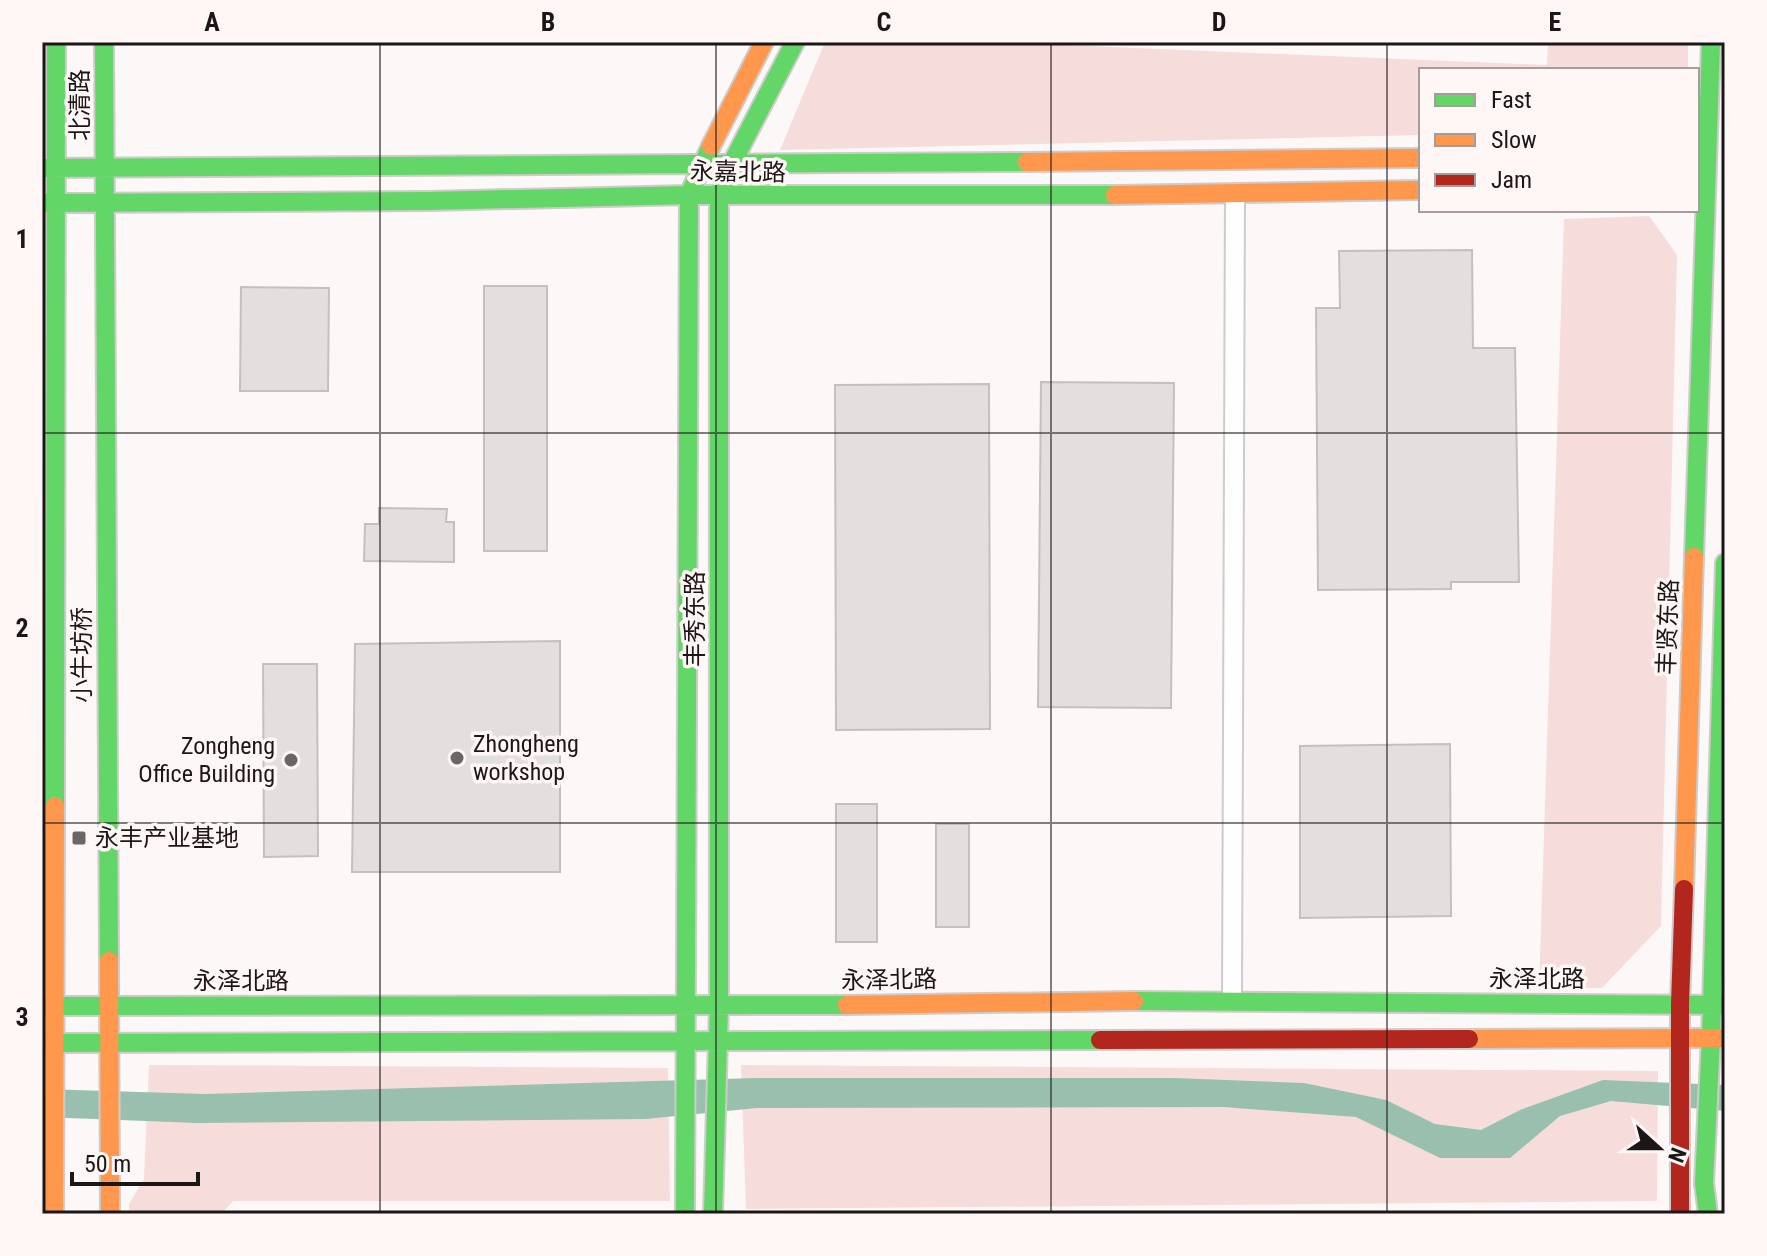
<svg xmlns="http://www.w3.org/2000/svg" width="1767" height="1256" font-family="'Roboto Condensed','Noto Sans SC',sans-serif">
<rect width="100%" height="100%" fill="#fdf8f8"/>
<path fill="#f6dcdb" d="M825 42H990L1547 65 1548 42H1688V70H1421V135L780 150Z
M1649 216 1677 255 1661 926 1602 988H1539L1564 219Z
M149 1065 668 1068 670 1201H233L221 1214H129V1204L144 1179Z
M741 1065 1658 1071 1657 1201 746 1209Z"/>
<path fill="#99c0ae" d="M756 1078H1174L1304 1083 1386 1100 1435 1124 1481 1130 1520 1110 1603 1080 1725 1085V1111L1611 1101 1560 1116 1510 1158H1440L1356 1117 1224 1107 757 1108 646 1119 197 1123 42 1117V1089L205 1094Z"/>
<path fill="#e3dfde" stroke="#c5c0c0" stroke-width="2" d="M1472 250 1473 348H1515L1519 582H1451V589L1318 590 1316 308H1340L1339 251Z
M484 286H547V551H484Z
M241 287 329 288 328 391H240Z
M1041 382 1174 383 1171 708 1038 707Z
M989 384 990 729 836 730 835 385Z
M379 508 447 509 446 522H454V562L364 561 365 524H379Z
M560 641V872H352L355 644Z
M263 664H317L318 856 264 857Z
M1450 744 1451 916 1300 918V746Z
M836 804H877V942H836Z
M936 824H969V927H936Z"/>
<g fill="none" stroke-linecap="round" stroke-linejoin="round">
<defs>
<path id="street" d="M1232 1000 1235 193"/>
<path id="fast" d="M104 42 109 961
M42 168 1027 162
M42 203 428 201 689 195H1115
M1694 557 1711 42
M55 806 56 42
M1134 1001 1725 1005
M42 1006 847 1005
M42 1043 1100 1040
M685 1214 689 195 711 146
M713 1214 719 1006V196L731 165 795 42
M1708 1214 1704 1183 1711 1038 1725 563"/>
<path id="slow" d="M711 146 764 42
M1027 162 1421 158
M1115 195 1421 190
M1684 889 1694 557
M109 961 110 1214
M847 1005 1134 1001
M1469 1039 1725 1038
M54 1214 55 806"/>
<path id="jam" d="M1100 1040 1469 1039
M1680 1214V1004L1684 889"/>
</defs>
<use href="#street" stroke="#cfcbca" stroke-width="22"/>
<use href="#fast" stroke="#cfcbca" stroke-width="22"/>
<use href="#slow" stroke="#cfcbca" stroke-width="22"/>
<use href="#jam" stroke="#cfcbca" stroke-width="22"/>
<use href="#street" stroke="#fffefe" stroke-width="18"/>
<use href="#fast" stroke="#63d668" stroke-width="18"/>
<use href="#slow" stroke="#ff974d" stroke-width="18"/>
<use href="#jam" stroke="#b3261e" stroke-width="18"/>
</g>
<path fill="none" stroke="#1c1717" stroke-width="2" stroke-opacity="0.55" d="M380 42V1214M716 42V1214M1051 42V1214M1387 42V1214M42 433H1725M42 823H1725"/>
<g fill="#6b6666" stroke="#fff7f6" stroke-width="3">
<circle cx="457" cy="758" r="8"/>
<circle cx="291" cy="760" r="8"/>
<rect x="71" y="830" width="16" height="16" rx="4"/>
</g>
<g text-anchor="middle" stroke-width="7" stroke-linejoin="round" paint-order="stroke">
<g font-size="24" fill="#1c1717" stroke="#fff7f6">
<text transform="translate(80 105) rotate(-90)" y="8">北清路</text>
<text transform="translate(738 172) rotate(1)" y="8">永嘉北路</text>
<text transform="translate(695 619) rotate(-90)" y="8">丰秀东路</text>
<text transform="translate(1668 627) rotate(-88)" y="8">丰贤东路</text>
<text transform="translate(82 655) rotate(-90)" y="8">小牛坊桥</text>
<text x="1537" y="987">永泽北路</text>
<text transform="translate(889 980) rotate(-1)" y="8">永泽北路</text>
<text x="241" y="989">永泽北路</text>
</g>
<g font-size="24" fill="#1c1717" stroke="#fff7f6" text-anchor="start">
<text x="473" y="752">Zhongheng<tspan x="473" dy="28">workshop</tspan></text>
<text x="275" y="754" text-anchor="end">Zongheng<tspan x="275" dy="28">Office Building</tspan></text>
<text x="95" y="846">永丰产业基地</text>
</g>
</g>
<rect width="1767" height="1256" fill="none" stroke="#fff7f6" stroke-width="88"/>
<rect x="1419" y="68" width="280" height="144" fill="#fff7f6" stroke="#a49d9d" stroke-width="2"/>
<rect x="1435" y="94" width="40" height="12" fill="#63d668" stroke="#a49d9d" stroke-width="2"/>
<text x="1491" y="108" font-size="24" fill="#1c1717">Fast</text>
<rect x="1435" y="134" width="40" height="12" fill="#ff974d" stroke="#a49d9d" stroke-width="2"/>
<text x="1491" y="148" font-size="24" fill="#1c1717">Slow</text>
<rect x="1435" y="174" width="40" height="12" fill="#b3261e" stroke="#a49d9d" stroke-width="2"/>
<text x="1491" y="188" font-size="24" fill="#1c1717">Jam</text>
<g transform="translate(1659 1148) rotate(111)" stroke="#fff7f6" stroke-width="6" paint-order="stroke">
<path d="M0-6L14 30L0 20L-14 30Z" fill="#1c1717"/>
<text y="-12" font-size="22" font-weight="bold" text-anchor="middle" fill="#1c1717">N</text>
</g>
<path d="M72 1172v12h126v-12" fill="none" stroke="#1c1717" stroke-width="4"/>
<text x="84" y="1172" font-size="24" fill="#1c1717" stroke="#fff7f6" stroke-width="6" paint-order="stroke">50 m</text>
<rect x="44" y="44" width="1679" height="1168" fill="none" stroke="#1c1717" stroke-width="3"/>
<g font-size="26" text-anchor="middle" font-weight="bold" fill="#1c1717">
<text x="212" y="31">A</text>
<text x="548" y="31">B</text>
<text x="884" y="31">C</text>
<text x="1219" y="31">D</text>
<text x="1555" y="31">E</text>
<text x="22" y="248">1</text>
<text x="22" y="637">2</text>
<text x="22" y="1026">3</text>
</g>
</svg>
